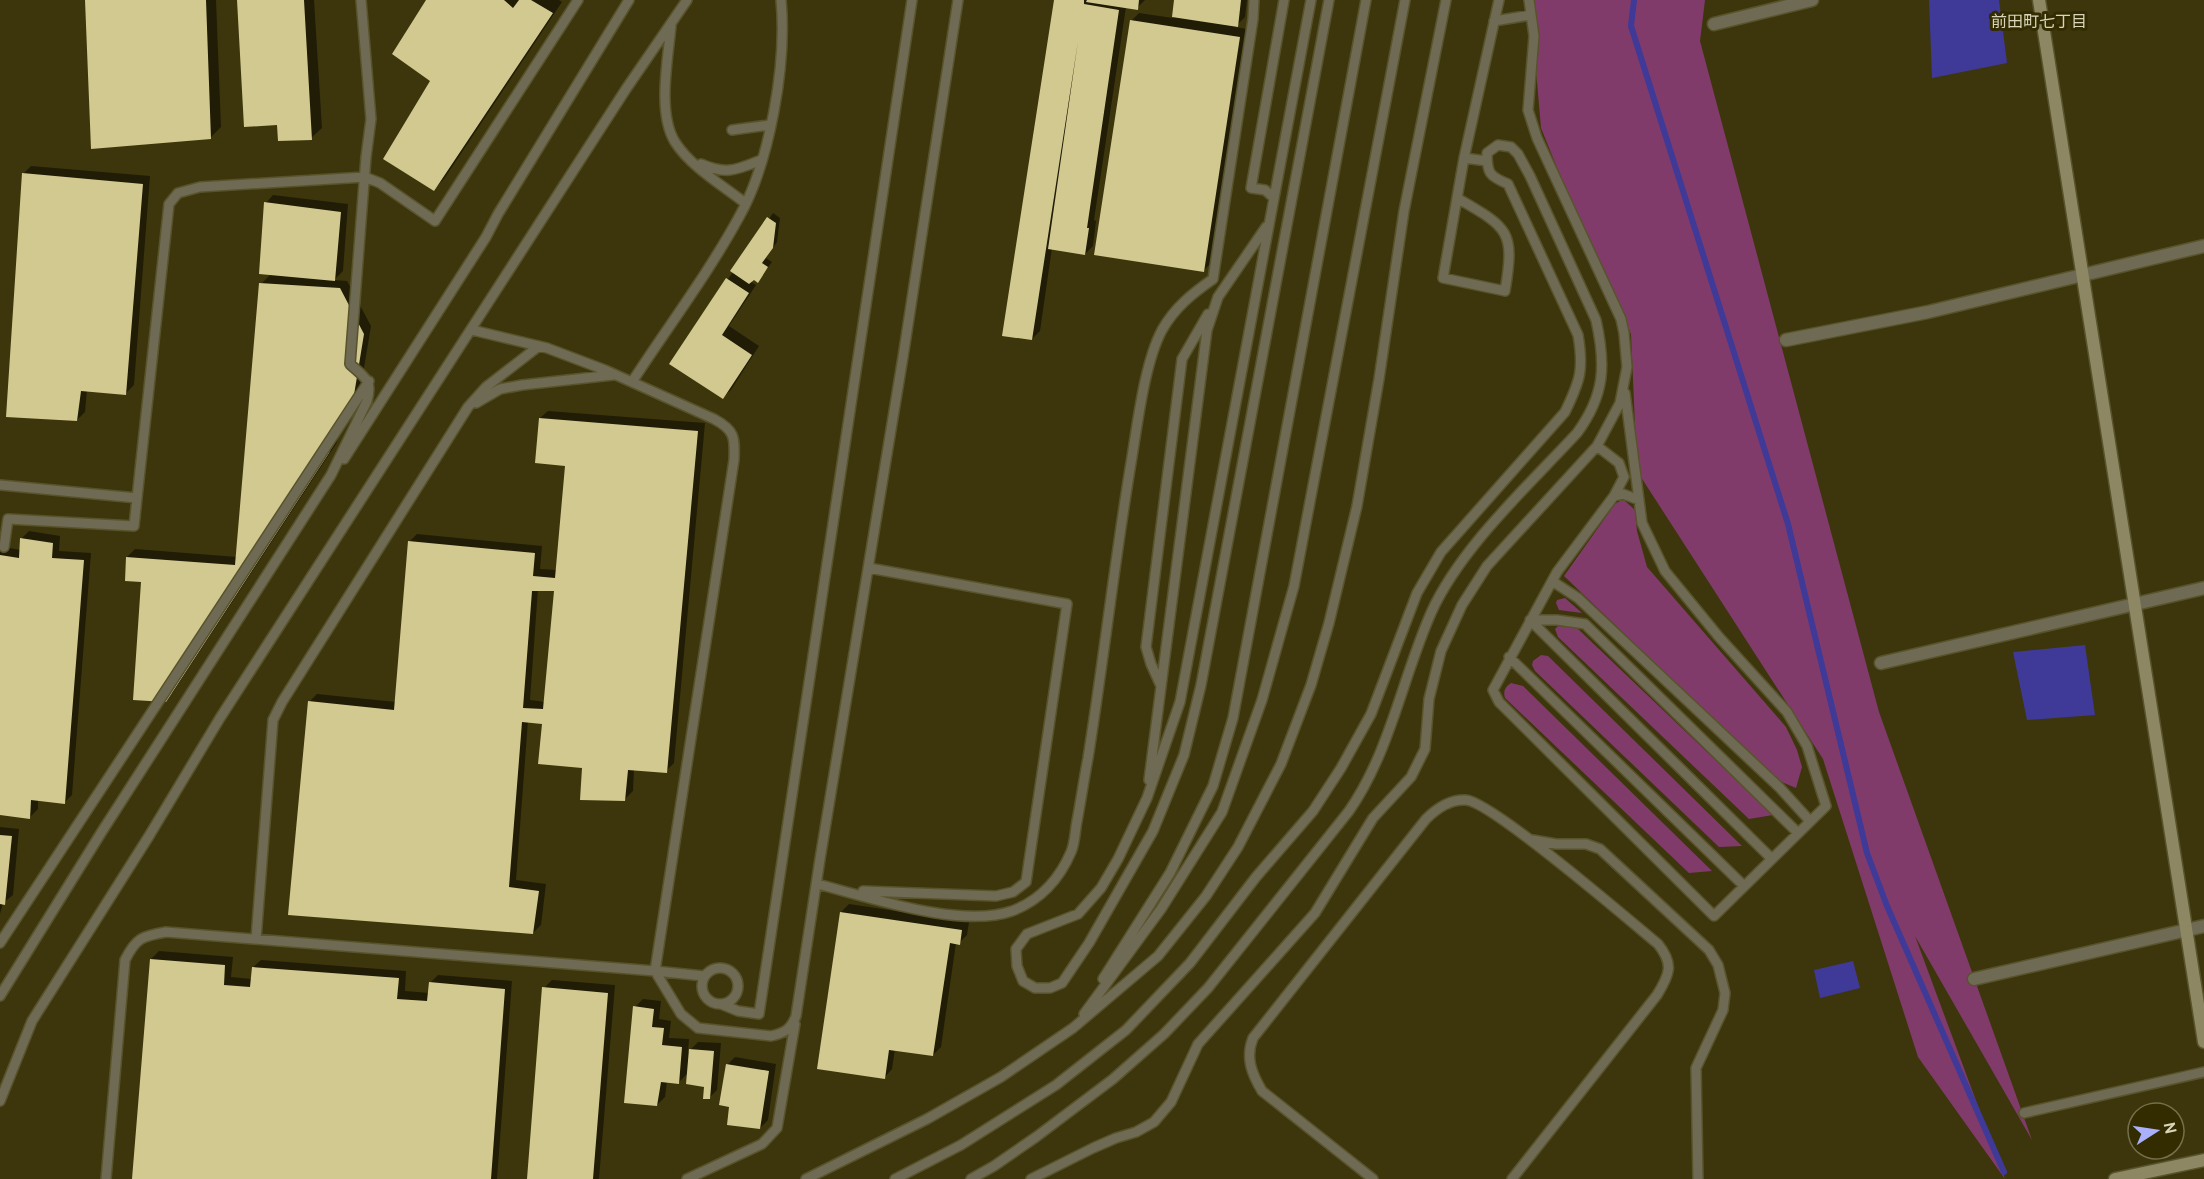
<svg xmlns="http://www.w3.org/2000/svg" width="2204" height="1179" font-family="Overpass,'Noto Sans JP',sans-serif">
<rect width="100%" height="100%" fill="#3d360c"/>
<path fill="#803b6b" d="M1530 0H1705L1700 41 1879 712 2032 1140 1915 936 2005 1179 1918 1057 1823 759 1637 471 1631 334 1575 212 1541 128Z
M1620 501H1625L1635 510 1637 531 1647 567 1786 727 1797 750 1802 767 1796 788 1777 780 1564 576 1615 504Z
M1565 598 1582 613 1559 610 1556 603 1557 600Z
M1558 626 1577 628 1773 815 1749 819 1558 637 1555 629Z
M1541 655 1548 656 1742 846 1719 847 1535 671 1532 665 1533 661Z
M1511 683 1523 686 1712 871 1689 873 1505 698C1503 691 1505 687 1511 683Z"/>
<path fill="#3f3998" d="M1929 0H1999L2007 63 1932 78Z
M2085 645 2095 715 2027 720 2013 652Z
M1853 961 1860 988 1820 998 1814 970Z"/>
<path fill="#0007" fill-rule="evenodd" d="M86 0H216L221 127 210 138Z
M238 0H314L322 128 311 138 278 123Z
M428 0H559L562 2 444 179 434 189 432 80Z
M1056 0H1145L1137 8 1126 7 1094 220 1096 221 1093 246 1085 254 1052 248 1040 331 1032 339Z
M1176 0H1247L1245 17 1235 27 1247 29 1212 262 1204 270 1132 20 1139 13 1173 18Z
M31 166 150 176 134 385 126 393 87 390 85 412 77 420 23 174Z
M273 195 348 204 343 271 334 280 347 281 371 326 361 386 336 444 173 692 165 700 143 581 127 557 135 549 237 557 261 284 271 274 266 203Z
M773 213 780 218 777 242 766 258 772 262 758 281 754 278 750 281 756 285 729 326 759 346 731 390 723 397 671 363Z
M548 411 705 423 674 763 666 771 634 769 633 791 625 799 583 766 544 722 528 721 516 880 546 884 541 925 533 933 310 701 317 694 396 702 409 542 417 534 542 546 540 569 557 570 567 464 540 418ZM538 589 555 590 545 702 530 700Z
M29 531 60 536 59 551 91 553 72 795 65 802 38 800V809L30 817 0 814V550L4 547 21 550V539Z
M0 827 19 829 13 895 3 903 0 914Z
M849 904 969 922 967 935 959 943H956L941 1047 933 1055 895 1049 892 1069 885 1077 841 912Z
M159 951 233 957 231 977 252 979 253 967 261 960 406 971 405 991 430 993V983L438 975 512 981 497 1179H134L151 959Z
M552 980 615 985 599 1179H528L544 988Z
M643 999 661 1001 659 1019 671 1021 669 1038 689 1039 688 1052 698 1042 721 1043 717 1090 709 1098 706 1085 689 1072 679 1082 667 1081 665 1097 657 1105 635 1007Z
M735 1057 776 1064 768 1120 760 1128 731 1106 727 1065Z"/>
<g fill="none" stroke-linecap="round" stroke-linejoin="round">
<path stroke="#3f3998" stroke-width="6" d="M1634 0 1631 26 1788 524 1867 853 1887 906 2004 1172"/>
</g>
<path fill="#d2c990" fill-rule="evenodd" d="M85 0H206L211 139 91 149Z
M237 0H304L312 140 278 141 277 125 244 127Z
M426 0H504L513 8 519 0H531L553 13 434 191 383 159 430 81 392 54Z
M1054 0H1084V4L1119 10 1087 228H1089L1085 255 1048 249 1078 41 1032 340 1002 336Z
M1087 0H1139L1138 10 1086 2Z
M1174 0H1241L1238 27 1172 17Z
M1130 20 1240 37 1204 272 1094 255Z
M22 173 143 184 126 395 81 391 77 421 6 417Z
M264 202 341 212 335 281 259 274Z
M767 217 776 223 773 248 762 263 768 267 758 283 754 280 749 284 730 271Z
M726 278 749 293 722 335 752 355 723 399 669 364Z
M259 283 340 288 364 334 354 395 329 453 166 702 133 700 141 582 125 581 126 557 235 565Z
M539 418 698 431 667 773 628 770 625 801 580 800 582 768 538 764 542 724 522 722 509 887 539 891 533 934 288 915 308 701 394 710 408 541 535 553 533 576 555 578 565 466 535 463ZM532 591H554L543 709 523 708Z
M20 538 53 543 52 558 84 560 65 804 31 800 30 819 0 815V555L19 558Z
M0 835 12 836 5 905 0 904Z
M840 912 962 930 960 945 950 943 933 1056 889 1050 885 1079 817 1069Z
M150 959 225 965 224 985 250 987 252 967 399 978 397 999 427 1001 429 982 505 989 491 1179H132Z
M542 987 608 993 593 1179H527Z
M633 1006 654 1009 652 1027 664 1028 662 1045 682 1047 679 1084 661 1082 657 1106 624 1103Z
M689 1049 714 1051 710 1099H703L704 1087 686 1084Z
M726 1064 769 1071 760 1129 727 1125 729 1107 719 1105Z"/>
<g fill="none" stroke-linecap="round" stroke-linejoin="round">
<defs>
<path id="lane" d="M1311 0 1180 702 1147 798 1118 859 1101 888 1078 914 1027 934 1016 949 1017 966 1023 981 1035 988H1050L1062 983 1089 943 1153 831 1184 755 1201 685 1329 0
M1494 21 1531 15
M671 26C668 59 657 113 675 142 691 167 722 185 745 203
M732 130 769 125
M1487 161 1464 158 1499 0
M701 164C727 175 736 170 761 160
M1274 198 1265 190 1251 188 1284 0
M1457 198C1509 228 1515 231 1505 291L1443 278 1464 158
M472 330 547 348 605 370 714 419C735 430 735 438 734 460L655 971 704 976
M632 382C667 328 708 274 739 217 770 162 787 63 781 0
M476 403 500 389 522 385 613 375
M1597 446 1619 463 1624 477 1614 496 1557 572 1493 690 1499 702 1714 916 1826 806 1807 746 1787 712 1719 637 1665 571 1642 523 1625 393
M344 459 486 237 498 214 629 0
M0 485 137 498 169 204 178 193 200 187 365 177 380 183 435 221 578 0
M1614 496 1623 494 1639 500
M4 547 8 519 134 526 137 498
M1552 581 1578 598 1780 788 1810 821
M1530 620H1557L1585 624 1798 833
M1530 620 1772 859
M1509 657 1744 886
M1161 686 1151 664 1146 647 1182 359 1208 314
M1149 780 1207 330 1218 297 1266 227
M1533 840 1556 844H1586L1600 849 1709 950 1718 965 1725 993 1723 1010 1696 1068 1698 1179
M817 884C869 897 961 929 1012 911 1041 900 1059 880 1071 852 1075 843 1075 831 1077 821 1081 800 1084 779 1088 758 1104 658 1115 557 1132 457 1138 420 1145 362 1162 330 1175 307 1193 293 1213 279L1253 19 1254 0
M863 891 996 896 1013 892 1026 882 1067 604 869 568
M256 939 273 720 282 702 468 407 486 387 539 346
M0 943 369 381
M702 986a18 18 0 1 1 36 0a18 18 0 1 1-36 0Z
M1103 979 1170 873 1213 786 1233 718 1366 0
M0 996 101 833 331 475 367 401C373 380 365 378 350 364L366 157 371 119 361 0
M721 1004 738 1011 759 1014 912 0
M1084 1014 1161 909 1222 812 1262 700 1294 586 1405 0
M0 1101 32 1021 149 836 220 718 626 89 687 0
M2024 1113 2204 1072
M106 1179 125 960C136 938 142 936 166 932L655 971 681 1014 698 1028 771 1036C785 1033 791 1029 796 1016L820 859 903 357 958 0
M687 1179 762 1144 777 1128 795 1024
M806 1179 927 1119 1001 1077 1073 1028 1158 956 1206 896 1238 847 1281 764 1311 685 1329 623 1357 506 1379 379 1404 211 1446 0
M895 1179 961 1145 1056 1085 1126 1030 1190 963 1256 877 1313 811 1341 768 1371 714 1417 593 1441 552 1565 412C1580 381 1584 370 1578 335L1508 184C1489 176 1487 173 1487 153L1498 145 1511 147 1518 154 1530 176 1596 320C1606 365 1605 395 1577 433 1529 485 1460 548 1431 613 1402 679 1390 752 1349 811L1208 988 1164 1034 1113 1079 1036 1137 994 1166 971 1179
M1031 1179 1093 1148 1116 1138 1136 1132 1154 1122 1171 1102 1198 1044 1315 913 1373 818 1411 777 1425 749 1429 699 1441 651 1462 605 1487 566 1597 446 1620 403 1627 367 1624 333 1621 319 1537 138 1528 110 1534 36 1529 0
M1373 1179 1262 1091C1252 1074 1245 1058 1253 1038L1426 819C1437 808 1450 799 1466 800 1492 802 1629 920 1658 944 1674 964 1670 974 1657 995L1512 1179"/>
<path id="street" d="M1714 24 1812 0
M1786 340 1928 312 2204 246
M1881 663 2204 588
M1974 979 2204 926"/>
<path id="secondary" d="M2039 0 2204 1042
M2115 1179 2204 1160"/>
</defs>
<use href="#lane" stroke="#59532b" stroke-width="12"/>
<use href="#street" stroke="#59532b" stroke-width="15"/>
<use href="#secondary" stroke="#59532b" stroke-width="15"/>
<use href="#lane" stroke="#6e6a54" stroke-width="9"/>
<use href="#street" stroke="#6e6a54" stroke-width="12"/>
<use href="#secondary" stroke="#8d8764" stroke-width="12"/>
</g>
<g text-anchor="middle" stroke-width="6" stroke-linejoin="round" paint-order="stroke">
<g font-size="16" fill="#d9d5b9" stroke="#332c01">
<text x="2039" y="27">前田町七丁目</text>
</g>
</g>
<g transform="translate(2156 1131) rotate(78)"><circle r="28" fill="#332c01" stroke="#75704b" stroke-width="1.5"/>
<path d="M0-4.5L10 22L0 15L-10 22Z" fill="#aab0fb"/>
<text y="-9" font-size="16" font-weight="bold" text-anchor="middle" fill="#d9d5b9">N</text>
</g>
</svg>
